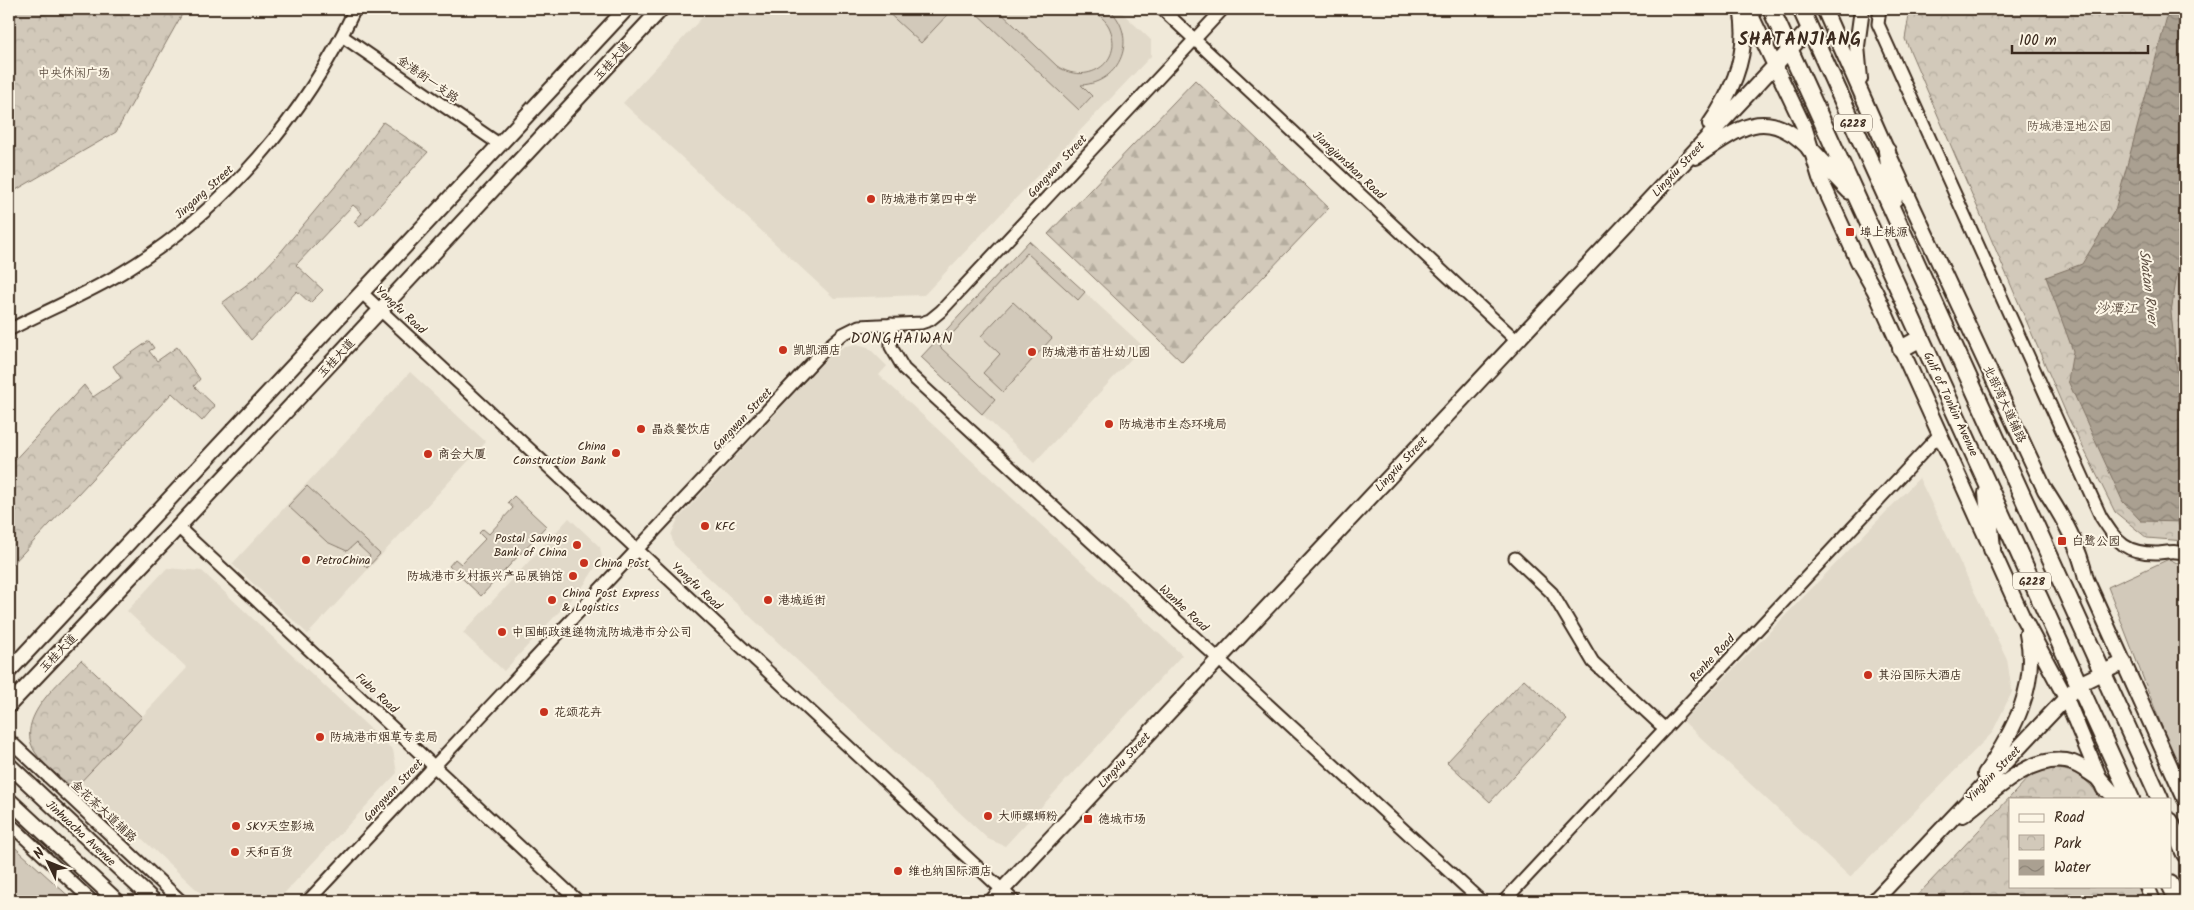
<svg xmlns="http://www.w3.org/2000/svg" width="2194" height="910" font-family="Kalam,'LXGW WenKai TC',sans-serif">
<defs>
<pattern id="forest-firs" width="22" height="20" patternUnits="userSpaceOnUse" patternTransform="scale(1.25)"><rect width="22" height="20" fill="#d2c9ba"/><path d="M5 1l3.5 6h-7zM16 11l3.5 6h-7z" fill="#b5ad9f"/></pattern>
<pattern id="park-crowns" width="20" height="18" patternUnits="userSpaceOnUse" patternTransform="scale(1.25)"><rect width="20" height="18" fill="#d2c9ba"/><path d="M2 6a3 3 0 1 1 6 0M12 15a3 3 0 1 1 6 0" fill="none" stroke="#b5ad9f"/></pattern>
<pattern id="water-waves" width="16" height="10" patternUnits="userSpaceOnUse" patternTransform="scale(1.25)"><rect width="16" height="10" fill="#aaa091"/><path d="M0 5q4-4 8 0t8 0" fill="none" stroke="#8c8376"/></pattern>
</defs>
<rect width="100%" height="100%" fill="#f0e9d9"/>
<filter id="ink" filterUnits="userSpaceOnUse"><feTurbulence type="fractalNoise" baseFrequency=".02" numOctaves="2"/><feDisplacementMap in="SourceGraphic" scale="10" xChannelSelector="R" yChannelSelector="G"/><feConvolveMatrix kernelMatrix="1 2 1 2 8 2 1 2 1" color-interpolation-filters="sRGB"/></filter>
<g filter="url(#ink)">
<path fill="#e1d9c9" d="M710 9H1118L1151 40V56L924 295 834 298 623 103Z
M1029 241 1143 346 1034 463 921 357Z
M857 344 868 347 887 366 879 375 1182 655 1005 846 988 839 674 545 671 535 678 519 830 355 845 346Z
M410 372 486 442 308 634 232 564Z
M1919 478 2007 659 2012 692 1992 733 1850 877 1683 721Z
M569 518 600 547 602 557 584 585 504 671 463 633Z
M167 568 202 571 393 750 397 773 277 901H209L81 782 187 668 127 611Z"/>
<path fill="#d2c9ba" stroke="#867a6c" d="M884 9H945L949 13 921 43Z
M972 9H997L1057 66C1085 86 1124 64 1110 29 1107 21 1099 15 1092 9H1109C1139 37 1121 83 1081 85L1092 96 1079 110Z
M1029 241 1085 292 1078 300 1027 253 940 347 995 399 982 414 921 357Z
M1013 302 1052 338 1003 392 983 373 1000 354 981 336Z
M307 486 380 554 367 568 363 564 370 556 356 543 347 551 327 542 288 506Z
M514 496 546 526 481 596 449 566 455 559 461 564 485 539 479 533 483 529 489 534 513 508 508 502Z
M2169 559 2185 567V771H2179L2108 587Z
M9 842 74 901H9Z"/>
<path fill="url(#forest-firs)" stroke="#867a6c" d="M1195 80 1329 208 1182 362 1048 234Z"/>
<path fill="url(#park-crowns)" stroke="#867a6c" d="M9 9H185L116 132 9 194Z
M1910 9H2185V541L2147 538 2115 512 2066 413 1905 39Z
M383 122 428 152 360 227 354 222 362 213 353 205 296 265 323 290 310 303 297 291 251 340 222 303 257 277 279 254 343 177Z
M149 341 154 348 149 351 157 361 177 347 200 379 194 386 215 406 202 421 172 393 9 568V466L84 385 93 397 121 378 113 366Z
M81 660 142 717 74 789C62 778 44 766 35 752 14 718 60 683 81 660Z
M1524 679 1567 719 1490 802 1447 762Z
M2048 768C2073 769 2088 777 2100 799H2010V886H2138L2144 901H1912L2030 776Z"/>
<path fill="url(#water-waves)" stroke="#7e7163" d="M2169 9H2185V226L2171 312 2177 372 2185 392V522L2141 521 2123 502 2068 381 2073 351 2046 277 2082 264 2115 210Z"/>
<g fill="none" stroke-linecap="round" stroke-linejoin="round">
<defs>
<path id="minor" d="M1162 9 1517 341
M1880 9 1878 24 2101 517C2118 543 2125 554 2159 553 2168 552 2176 550 2185 554
M342 36 499 144
M361 292 1014 901
M891 324V347L904 369 1481 901
M9 330C47 310 87 294 123 272 226 209 304 117 355 9
M178 527 578 901
M1515 558 1552 593 1593 662 1665 729
M9 740 181 901
M9 823 92 901
M308 901 823 351 843 334 859 326 921 323 930 320 941 311 1223 9
M1504 901 1940 434"/>
<path id="major" d="M1748 9 1805 129 1820 178 1858 261 1875 291 2022 616 2066 698 2104 789
M1824 9 1887 151 2045 490C2064 519 2079 546 2086 579L2185 799
M1860 79 1857 46 1862 9
M1710 124C1733 91 1750 50 1741 9
M1696 157C1739 129 1765 103 1810 149
M9 671 626 9
M9 705 178 527 661 9
M9 765 154 901
M1985 774C2013 732 2039 686 2027 634
M9 800 117 901
M1963 815C1991 795 2028 755 2066 761 2078 763 2090 773 2100 780
M2147 886 2153 901
M992 901 1810 28
M1874 901 2079 684 2124 662"/>
<path id="highway" d="M1771 9 2131 799
M1801 9 2160 799
M1810 149 1850 191
M1887 151 1894 199
M1901 349 1921 338
M1987 493 1992 549
M2100 780 2117 799
M2170 821 2185 854
M2170 884 2178 901"/>
</defs>
<use href="#minor" stroke="#3b2a1e" stroke-width="15"/>
<use href="#major" stroke="#3b2a1e" stroke-width="18"/>
<use href="#highway" stroke="#3b2a1e" stroke-width="20"/>
<use href="#minor" stroke="#fcf5e5" stroke-width="11"/>
<use href="#major" stroke="#fcf5e5" stroke-width="14"/>
<use href="#highway" stroke="#fcf5e5" stroke-width="16"/>
</g>
</g>
<g fill="#c8321e" stroke="#fcf5e5" stroke-width="2">
<circle cx="871" cy="199" r="5"/>
<rect x="1845" y="227" width="10" height="10" rx="2.5"/>
<circle cx="783" cy="350" r="5"/>
<circle cx="1032" cy="352" r="5"/>
<circle cx="1109" cy="424" r="5"/>
<circle cx="641" cy="429" r="5"/>
<circle cx="616" cy="453" r="5"/>
<circle cx="428" cy="454" r="5"/>
<circle cx="705" cy="526" r="5"/>
<rect x="2057" y="536" width="10" height="10" rx="2.5"/>
<circle cx="577" cy="545" r="5"/>
<circle cx="306" cy="560" r="5"/>
<circle cx="584" cy="563" r="5"/>
<circle cx="573" cy="576" r="5"/>
<circle cx="552" cy="600" r="5"/>
<circle cx="768" cy="600" r="5"/>
<circle cx="502" cy="632" r="5"/>
<circle cx="1868" cy="675" r="5"/>
<circle cx="544" cy="712" r="5"/>
<circle cx="320" cy="737" r="5"/>
<circle cx="988" cy="816" r="5"/>
<rect x="1083" y="814" width="10" height="10" rx="2.5"/>
<circle cx="236" cy="826" r="5"/>
<circle cx="235" cy="852" r="5"/>
<circle cx="898" cy="871" r="5"/>
</g>
<g text-anchor="middle" stroke-width="4" stroke-linejoin="round" paint-order="stroke">
<g fill="#fcf5e5" stroke="#75675a" stroke-width="1">
<rect x="1834" y="114.5" width="38" height="17" rx="4"/>
<rect x="2013" y="572.5" width="38" height="17" rx="4"/>
</g>
<g font-size="11" font-weight="bold" fill="#3b2a1e">
<text x="1853" y="127">G228</text>
<text x="2032" y="585">G228</text>
</g>
<g font-size="12" fill="#3b2a1e" stroke="#fcf5e5">
<text transform="translate(612 61) rotate(-47)" y="4">玉桂大道</text>
<text transform="translate(428 79) rotate(35)" y="4">金港街一支路</text>
<text transform="translate(1349 165) rotate(43)" y="4">Jiangjunshan Road</text>
<text transform="translate(1057 166) rotate(-47)" y="4">Gangwan Street</text>
<text transform="translate(1678 169) rotate(-47)" y="4">Lingxiu Street</text>
<text transform="translate(204 192) rotate(-42)" y="4">Jingang Street</text>
<text transform="translate(401 310) rotate(43)" y="4">Yongfu Road</text>
<text transform="translate(336 358) rotate(-47)" y="4">玉桂大道</text>
<text transform="translate(1951 404) rotate(65)" y="4">Gulf of Tonkin Avenue</text>
<text transform="translate(2005 404) rotate(65)" y="4">北部湾大道辅路</text>
<text transform="translate(742 419) rotate(-47)" y="4">Gangwan Street</text>
<text transform="translate(1401 464) rotate(-47)" y="4">Lingxiu Street</text>
<text transform="translate(697 586) rotate(43)" y="4">Yongfu Road</text>
<text transform="translate(1184 608) rotate(43)" y="4">Wanhe Road</text>
<text transform="translate(58 653) rotate(-46)" y="4">玉桂大道</text>
<text transform="translate(1712 658) rotate(-47)" y="4">Renhe Road</text>
<text transform="translate(377 693) rotate(43)" y="4">Fubo Road</text>
<text transform="translate(1124 760) rotate(-47)" y="4">Lingxiu Street</text>
<text transform="translate(1993 774) rotate(-46)" y="4">Yingbin Street</text>
<text transform="translate(393 790) rotate(-47)" y="4">Gangwan Street</text>
<text transform="translate(104 811) rotate(43)" y="4">金花茶大道辅路</text>
<text transform="translate(81 833) rotate(43)" y="4">Jinhuacha Avenue</text>
</g>
<g font-size="12" fill="#615245" stroke="#fcf5e5">
<text x="74" y="77">中央休闲广场</text>
<text x="2069" y="130">防城港湿地公园</text>
</g>
<g font-size="12" fill="#3b2a1e" stroke="#fcf5e5" text-anchor="start">
<text x="881" y="203">防城港市第四中学</text>
<text x="1860" y="236">埠上桃源</text>
<text x="793" y="354">凯凯酒店</text>
<text x="1042" y="356">防城港市苗壮幼儿园</text>
<text x="1119" y="428">防城港市生态环境局</text>
<text x="651" y="433">晶焱餐饮店</text>
<text x="606" y="450" text-anchor="end">China<tspan x="606" dy="14">Construction Bank</tspan></text>
<text x="438" y="458">商会大厦</text>
<text x="715" y="530">KFC</text>
<text x="567" y="542" text-anchor="end">Postal Savings<tspan x="567" dy="14">Bank of China</tspan></text>
<text x="2072" y="545">白鹭公园</text>
<text x="316" y="564">PetroChina</text>
<text x="594" y="567">China Post</text>
<text x="563" y="580" text-anchor="end">防城港市乡村振兴产品展销馆</text>
<text x="562" y="597">China Post Express<tspan x="562" dy="14">&amp; Logistics</tspan></text>
<text x="778" y="604">港城逅街</text>
<text x="512" y="636">中国邮政速递物流防城港市分公司</text>
<text x="1878" y="679">其沿国际大酒店</text>
<text x="554" y="716">花颂花卉</text>
<text x="330" y="741">防城港市烟草专卖局</text>
<text x="998" y="820">大师螺蛳粉</text>
<text x="1098" y="823">德城市场</text>
<text x="246" y="830">SKY天空影城</text>
<text x="245" y="856">天和百货</text>
<text x="908" y="875">维也纳国际酒店</text>
</g>
<g font-size="14" font-style="italic" fill="#625346" stroke="#fcf5e5">
<text transform="translate(2149 287) rotate(83)" y="5">Shatan River</text>
<text x="2116" y="313">沙潭江</text>
</g>
<g font-size="15" letter-spacing="1" fill="#3b2a1e" stroke="#fcf5e5">
<text x="902" y="343">DONGHAIWAN</text>
</g>
<g font-size="18" font-weight="bold" letter-spacing="1" fill="#3b2a1e" stroke="#fcf5e5">
<text x="1800" y="45">SHATANJIANG</text>
</g>
</g>
<rect width="2194" height="910" fill="none" stroke="#fcf5e5" stroke-width="30"/>
<rect x="15" y="15" width="2164" height="880" fill="none" stroke="#3b2a1e" stroke-width="2" filter="url(#ink)"/>
<rect x="2009" y="798" width="162" height="90" fill="#fcf5e5" stroke="#afa495"/>
<rect x="2019" y="814" width="25" height="8" fill="#fcf5e5" stroke="#afa495"/>
<text x="2054" y="822" font-size="15" fill="#3b2a1e">Road</text>
<rect x="2019" y="835" width="25" height="15" fill="url(#park-crowns)" stroke="#afa495"/>
<text x="2054" y="848" font-size="15" fill="#3b2a1e">Park</text>
<rect x="2019" y="860" width="25" height="15" fill="url(#water-waves)" stroke="#afa495"/>
<text x="2054" y="872" font-size="15" fill="#3b2a1e">Water</text>
<g transform="translate(48 862) rotate(313)" stroke="#fcf5e5" stroke-width="4" paint-order="stroke">
<path d="M0-4L9 19L0 12L-9 19Z" fill="#3b2a1e"/>
<text y="-8" font-size="14" font-weight="bold" text-anchor="middle" fill="#3b2a1e">N</text>
</g>
<path d="M2012 45v8h136v-8" fill="none" stroke="#3b2a1e" stroke-width="2.5"/>
<text x="2019" y="45" font-size="15" fill="#3b2a1e" stroke="#fcf5e5" stroke-width="4" paint-order="stroke">100 m</text>
</svg>
